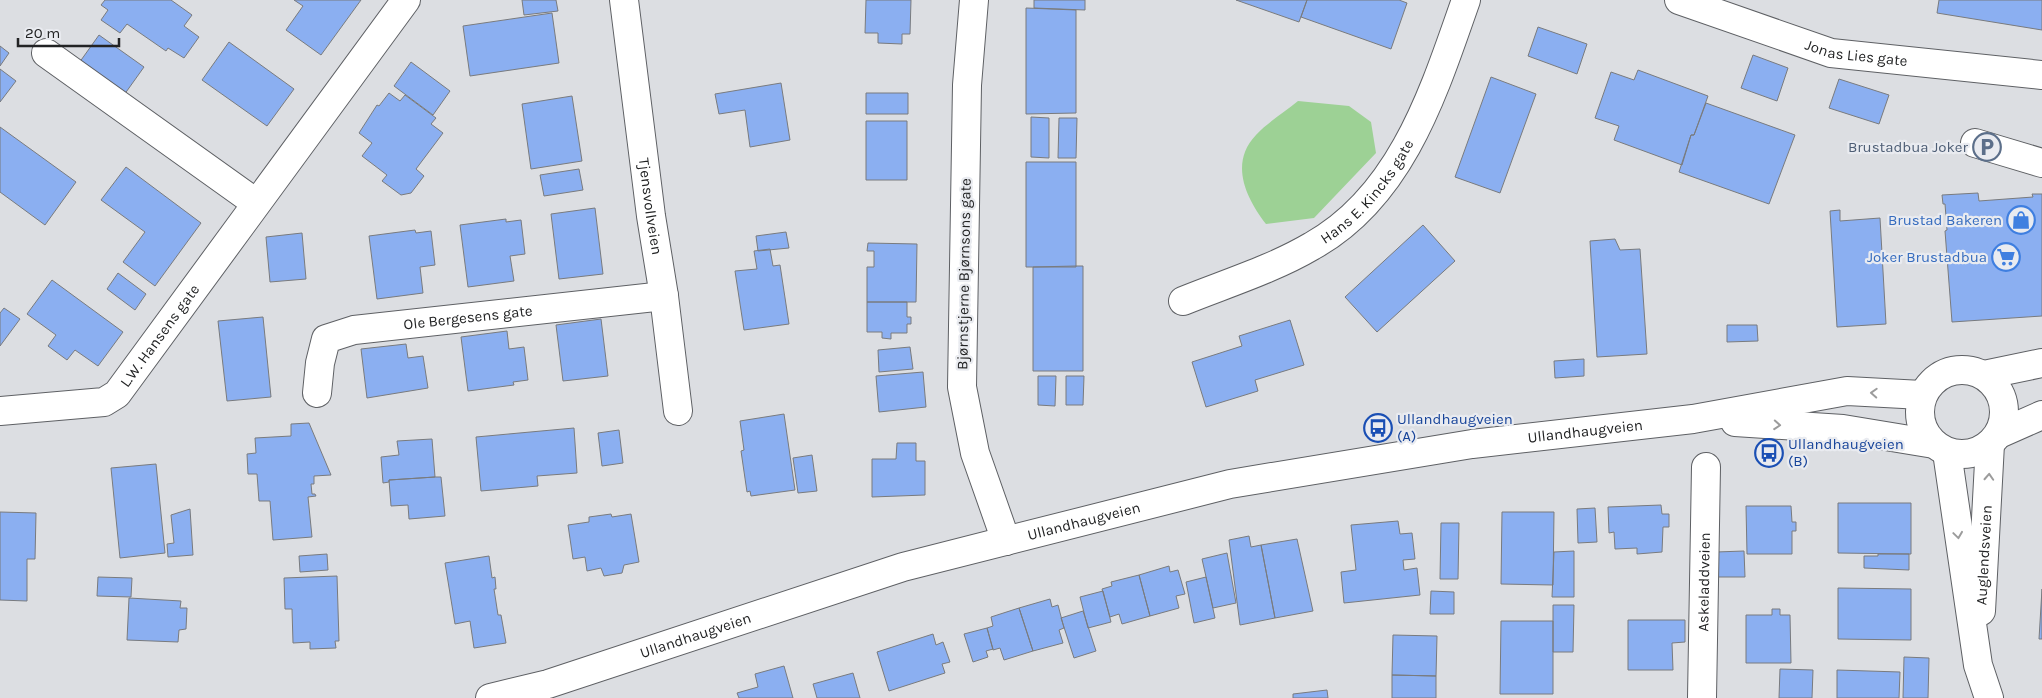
<svg xmlns="http://www.w3.org/2000/svg" width="2042" height="698" font-family="Karla,sans-serif">
<rect width="100%" height="100%" fill="#dcdee2"/>
<path fill="#9dd195" d="M1298 101 1349 106 1371 122 1376 153 1314 218 1266 224C1246 198 1229 163 1256 135 1268 122 1285 112 1298 101Z"/>
<path fill="#8baff1" stroke="#797b7e" d="M105 0H171L192 15 184 26 199 37 184 58 168 48 166 51 127 24 120 33 101 20 108 10 101 5Z
M294 0H361L321 55 286 30 303 6Z
M522 0H556L558 11 524 15Z
M866 0H911L910 34H902V44L878 43V33H865Z
M1034 0H1085V10L1034 8Z
M1236 0H1307L1299 22Z
M1307 0H1399L1407 3 1391 49 1301 17Z
M1939 0H2042V30L1937 13Z
M1026 8 1076 10V113L1026 114Z
M552 13 559 63 470 76 463 26Z
M1538 27 1587 44 1577 74 1528 56Z
M99 35 144 67 124 95 79 63Z
M229 42 294 89 267 126 202 80Z
M0 46 9 53 0 66Z
M1753 55 1788 68 1777 101 1741 88Z
M411 62 450 91 433 115 394 86Z
M0 69 16 81 0 102Z
M1638 70 1708 96 1694 135H1691L1682 165 1614 140 1619 126 1595 118 1611 72 1634 80Z
M1491 77 1536 94 1500 193 1455 177Z
M1839 79 1889 95 1879 124 1829 108Z
M781 83 790 140 750 147 745 110 719 114 715 94Z
M389 93 400 101 405 95 436 118 431 124 443 133 416 169 424 176 411 193 401 195 382 181 387 175 362 156 372 143 359 133 377 105 379 106Z
M866 93H908V114H866Z
M572 96 582 161 531 169 522 104Z
M1706 103 1795 135 1769 204 1679 172 1691 135H1694Z
M1031 117 1049 118V158L1031 157Z
M1059 118H1077L1076 158H1058Z
M866 121H907V180H866Z
M0 127 76 182 45 225 0 192Z
M1026 162H1076V267H1026Z
M126 167 201 223 155 286 123 262 145 232 101 200Z
M579 169 583 190 544 196 540 175Z
M1978 193 1979 201 2033 197 2032 194H2042V316L1952 322 1945 231 1947 230 1945 204H1943L1942 195Z
M595 208 603 274 559 279 551 214Z
M1840 210V221L1880 218 1886 324 1837 327 1830 211Z
M506 219V222L521 220 525 254 510 256 514 281 468 287 460 225Z
M1423 225 1455 261 1377 332 1345 297Z
M415 230 416 233 431 231 435 265 420 267 423 293 377 299 369 236Z
M786 232 789 248 758 251 756 236Z
M302 233 306 279 270 282 266 237Z
M1615 239 1620 250 1640 249 1647 354 1597 357 1590 241Z
M868 243 917 244 916 302H867V267H874V251H867Z
M770 249 773 266 780 265 789 324 744 330 735 271 757 269 754 251Z
M1076 266H1083V371H1033V267Z
M118 273 146 294 135 310 107 289Z
M52 280 123 332 98 366 75 350 67 360 48 346 56 335 27 314Z
M867 302H907V317H911V324H907V333H891V339L882 338V332H867Z
M4 308 20 319 0 346V313Z
M263 317 271 397 227 401 218 321Z
M601 319 608 376 563 381 556 325Z
M1290 320 1304 365 1255 380 1258 391 1206 407 1192 362 1242 346 1239 336Z
M1727 325H1757L1758 341 1727 342Z
M507 331 509 349 524 347 528 380 513 382 514 385 468 391 461 337Z
M406 344 408 358 423 356 428 388 367 398 361 349Z
M910 347 913 369 879 372 878 350Z
M1584 359V376L1555 378 1554 361Z
M923 372 926 407 879 412 876 376Z
M1038 376H1056L1055 406 1038 405Z
M1066 376H1084L1083 405H1066Z
M784 414 795 490 751 496 750 491 747 492 741 451 744 450 740 421Z
M309 423 331 475 314 476V484H311L312 494H315L316 496 308 497 312 537 273 540 270 501H259L257 474H248L247 454 256 453 255 438 291 436V424Z
M574 428 577 473 537 476 538 486 481 491 476 437Z
M619 430 623 463 602 466 598 433Z
M432 439 435 477 389 480V482L383 483 381 457 399 455 397 441Z
M897 443H916V461H925V495L872 497V459H896Z
M812 455 817 491 798 493 793 458Z
M156 464 165 553 120 558 111 468Z
M435 477H441L445 516 409 519 408 505 391 506 389 480Z
M1838 503H1911V554L1838 553Z
M1661 505 1662 514H1669V527H1663L1662 552 1637 554V548L1615 549 1614 532 1609 533 1608 507Z
M1746 506H1791L1792 522H1796V531H1792V554H1747Z
M1595 508 1597 542 1578 543 1577 509Z
M190 509 193 555 168 557 167 544 174 543 171 515Z
M0 512 36 513 35 559H27V601L0 600Z
M1502 512H1554L1553 585 1501 584Z
M611 514 612 517 631 514 639 562 624 565 622 573 604 576 601 568 587 571 585 557 573 559 568 525 589 522V517Z
M1398 521 1400 534 1412 533 1415 559 1403 560 1404 570 1417 568 1420 595 1344 603 1341 572 1356 570 1351 525Z
M1441 523H1459L1458 579H1440Z
M1249 536 1251 547 1261 545 1275 618 1240 625 1229 540Z
M1297 539 1313 611 1275 618 1261 545Z
M1574 551V597H1552L1554 552Z
M1744 551 1745 577H1717L1716 552Z
M1227 553 1236 603 1213 608 1202 559Z
M327 554 328 570 300 572 299 556Z
M1878 554H1909V570L1864 568V556H1878Z
M489 556 492 578 495 577 496 589H494L498 615H501L506 643 474 648 470 621 455 624 445 563Z
M1169 566 1170 572 1178 570 1185 594 1176 596 1179 608 1150 616 1139 575Z
M1139 575 1150 616 1122 624 1119 614 1110 617 1102 589 1112 586 1111 582Z
M337 576 339 641H335L336 648 310 649V642L293 643 292 609H285L284 578Z
M98 577 132 578 131 597 97 596Z
M1206 577 1215 618 1194 623 1186 582Z
M1838 588 1911 589V640L1838 639Z
M2042 589V639H2039Z
M1103 591 1111 622 1088 628 1080 597Z
M1431 591 1454 592V614H1430Z
M129 598 181 601 180 608H187L186 629 179 630 178 642 127 640Z
M1050 599 1052 607 1058 605 1064 628 1059 630 1063 643 1033 651 1019 608Z
M1553 605H1574L1573 652H1553Z
M1019 608 1033 651 1004 660 1000 648 993 650 987 628 993 626 991 617Z
M1772 609H1780V615H1790L1791 663H1746V615H1772Z
M1083 611 1096 651 1074 658 1061 618Z
M1628 620H1685V642L1672 643 1673 670H1628Z
M1501 621H1553V694H1500Z
M987 628 993 649 986 651 988 657 973 662 964 634Z
M933 634 936 645 943 642 950 662 942 664 945 673 889 691 877 652Z
M1393 635 1437 636 1436 676 1392 675Z
M1904 657 1929 658 1928 698H1903Z
M784 666 793 698H739L737 693 758 687 755 674Z
M1780 669 1813 670 1812 698H1779Z
M1837 670 1900 672 1899 698H1837Z
M853 673 860 698H817L813 684Z
M1392 675 1436 676V698H1392Z
M1327 690 1328 698H1293V694Z"/>
<g fill="none" stroke-linecap="round" stroke-linejoin="round">
<defs>
<g id="minor">
<path id="s1" d="M624 0 651 216 664 296 678 411"/>
<path d="M974 0 967 85 962 387 975 453 1006 541"/>
<path id="s2" d="M1679 0 1831 53 2042 75"/>
<path d="M46 53 256 203"/>
<path d="M1975 143 2042 163"/>
<path id="s3" d="M1183 301C1225 284 1273 269 1312 246 1402 196 1434 91 1466 0"/>
<path id="s4" d="M317 393 320 363 326 339 354 330 664 296"/>
<path id="s5" d="M0 411 104 402 117 394 406 0"/>
<path id="s6" d="M1702 698 1706 467"/>
</g>
<g id="major">
<circle cx="1962" cy="412" r="42"/>
<path d="M1984 375 2042 363"/>
<path d="M1735 422 1843 429 1934 444"/>
<path d="M1999 434 2042 415"/>
<path d="M1947 452 1978 665 1989 698"/>
<path id="s7" d="M1981 611 1990 444"/>
<path id="s8" d="M490 698 548 684 903 567 1230 484 1472 444 1693 419 1847 391 1922 395"/>
</g>
</defs>
<use href="#minor" stroke="#5e6064" stroke-width="30"/>
<use href="#major" stroke="#5e6064" stroke-width="30"/>
<use href="#minor" stroke="#fff" stroke-width="28"/>
<use href="#major" stroke="#fff" stroke-width="28"/>
</g>
<defs><path id="oneway-chevron" d="M-2-3.5L2.5 0L-2 3.5" fill="none" stroke-width="1.6" stroke-linecap="round" stroke-linejoin="round" transform="scale(1.25)"/></defs>
<g stroke="#9c9c9c">
<use href="#oneway-chevron" transform="translate(1874 393) rotate(-177)"/>
<use href="#oneway-chevron" transform="translate(1777 425) rotate(4)"/>
<use href="#oneway-chevron" transform="translate(1989 477) rotate(-87)"/>
<use href="#oneway-chevron" transform="translate(1958 535) rotate(82)"/>
</g>
<defs>
<symbol id="parking-ring" viewBox="-11 -11 22 22"><circle r="9.5" fill="#e9ebf0" stroke="#5c6f8a" stroke-width="1.5"/><path d="M-3.5-5.5H1a3.5 3.5 0 0 1 0 7H-1V5.5H-3.5ZM-1-3.4V-.6H.8a1.4 1.4 0 0 0 0-2.8Z" fill="#5c6f8a"/></symbol>
<symbol id="shop-ring" viewBox="-11 -11 22 22"><circle r="9.5" fill="#e9ebf0" stroke="#3f7fe0" stroke-width="1.5"/><path d="M-5-2.5h2.3a2.7 3.5 0 0 1 5.4 0H5L5.5 6h-11ZM-1.5-2.5h3a1.5 2.3 0 0 0-3 0Z" fill="#3f7fe0"/></symbol>
<symbol id="supermarket-ring" viewBox="-11 -11 22 22"><circle r="9.5" fill="#e9ebf0" stroke="#3f7fe0" stroke-width="1.5"/><path d="M-6-5.5h2.5l.6 2H6L4.5 2H-2.5L-4.4-4H-6ZM-1.5 3.2a1.3 1.3 0 1 0 .1 0ZM3 3.2a1.3 1.3 0 1 0 .1 0Z" fill="#3f7fe0"/></symbol>
<symbol id="bus-ring" viewBox="-11 -11 22 22"><circle r="9.5" fill="#e9ebf0" stroke="#1a4fb4" stroke-width="1.5"/><path d="M-5-6H5V4H4V6H2V4H-2V6H-4V4H-5ZM-3.5-4V0h7V-4ZM-3.5 1.2v1.5H-2V1.2ZM2 1.2v1.5H3.5V1.2Z" fill="#1a4fb4"/></symbol>
</defs>
<g fill-rule="evenodd">
<use href="#parking-ring" x="1971" y="131" width="32" height="32"/>
<use href="#shop-ring" x="2005" y="204" width="32" height="32"/>
<use href="#supermarket-ring" x="1990" y="241" width="32" height="32"/>
<use href="#bus-ring" x="1362" y="412" width="32" height="32"/>
<use href="#bus-ring" x="1753" y="437" width="32" height="32"/>
</g>
<g text-anchor="middle" stroke-width="4.5" stroke-linejoin="round" paint-order="stroke">
<g font-size="15" fill="#222324" stroke="#e9ebf0">
<text dy="5" stroke="none"><textPath href="#s2" startOffset="186">Jonas Lies gate</textPath></text>
<text dy="5" stroke="none"><textPath href="#s3" startOffset="219">Hans E. Kincks gate</textPath></text>
<text dy="5" stroke="none"><textPath href="#s1" startOffset="208">Tjensvollveien</textPath></text>
<text transform="translate(964 274) rotate(-89)" y="5">Bjørnstjerne Bjørnsons gate</text>
<text dy="5" stroke="none"><textPath href="#s4" startOffset="199">Ole Bergesens gate</textPath></text>
<text dy="5" stroke="none"><textPath href="#s5" startOffset="192">L.W. Hansens gate</textPath></text>
<text dy="5" stroke="none"><textPath href="#s8" startOffset="1130">Ullandhaugveien</textPath></text>
<text dy="5" stroke="none"><textPath href="#s8" startOffset="620">Ullandhaugveien</textPath></text>
<text dy="5" stroke="none"><textPath href="#s7" startOffset="56">Auglendsveien</textPath></text>
<text dy="5" stroke="none"><textPath href="#s6" startOffset="116">Askeladdveien</textPath></text>
<text dy="5" stroke="none"><textPath href="#s8" startOffset="215">Ullandhaugveien</textPath></text>
</g>
<g font-size="15" fill="#4e5e75" stroke="#e9ebf0" text-anchor="end">
<text x="1968" y="152">Brustadbua Joker</text>
</g>
<g font-size="15" fill="#366cbe" stroke="#e9ebf0" text-anchor="end">
<text x="2002" y="225">Brustad Bakeren</text>
<text x="1987" y="262">Joker Brustadbua</text>
</g>
<g font-size="15" fill="#164399" stroke="#e9ebf0" text-anchor="start">
<text x="1397" y="424">Ullandhaugveien<tspan x="1397" dy="17">(A)</tspan></text>
<text x="1788" y="449">Ullandhaugveien<tspan x="1788" dy="17">(B)</tspan></text>
</g>
</g>
<path d="M18 38v8h101v-8" fill="none" stroke="#222324" stroke-width="2.5"/>
<text x="25" y="38" font-size="15" fill="#222324" stroke="#e9ebf0" stroke-width="4" paint-order="stroke">20 m</text>
</svg>
